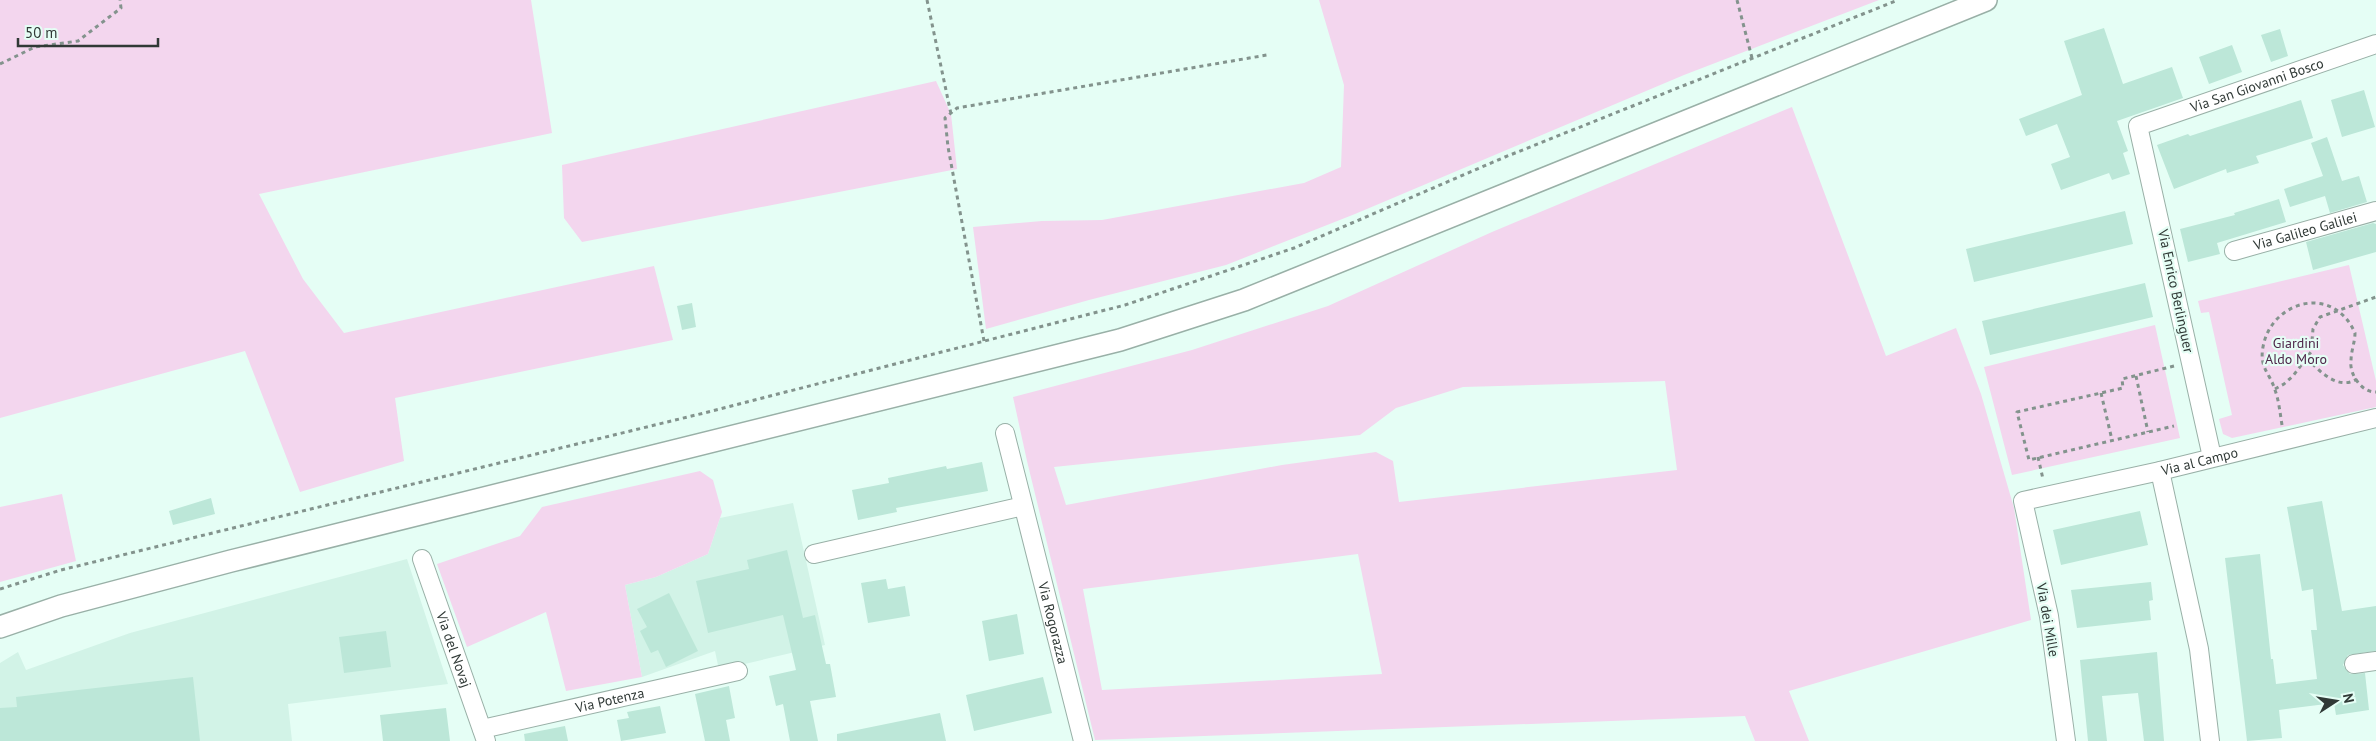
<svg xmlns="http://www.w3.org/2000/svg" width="2376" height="741" font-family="'PT Sans',sans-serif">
<rect width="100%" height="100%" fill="#e5fef5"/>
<path fill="#d2f3e7" d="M793 503 825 645 719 670 715 651 642 677 625 585 656 577 708 554 720 518Z
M407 559 448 684 288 704 292 741H0V663L18 652 26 670 130 633Z"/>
<path fill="#f3d6ee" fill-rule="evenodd" d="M0 0H531L552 133 259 194 303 279 344 333 654 266 673 340 395 398 404 461 300 492 245 351 0 418Z
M1319 0H1879L1684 75 1355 214 1226 265 1089 300 986 329 973 227 1042 221 1102 220 1304 183 1341 167 1344 85Z
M936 81 951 114 957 169 582 242 564 218 562 165Z
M1792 107 1886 356 1956 328 1981 394 2014 508 2031 620 1789 691 1809 741H1755L1745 716 1095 740 1027 461 1013 397 1192 350 1328 306 1492 232ZM1665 381 1677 470 1399 502 1393 461 1376 452 1282 465 1066 505 1054 467 1360 435 1396 408 1463 387ZM1358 554 1382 674 1102 690 1083 589Z
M2349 265 2376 381V407L2232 438 2223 434 2219 419 2232 415 2209 312 2201 313 2198 301Z
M2155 325 2180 438 2012 475 1984 367Z
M700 471 713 480 722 512 708 554 656 577 625 585 642 677 566 691 546 612 467 647 437 564 520 536 542 507Z
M62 494 76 561 0 582V507Z"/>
<path fill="#bce7d8" d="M2104 28 2123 84 2172 67 2183 98 2117 121 2128 151 2123 153 2130 174 2112 180 2109 173 2061 190 2051 164 2070 157 2057 124 2026 136 2019 119 2082 95 2064 41Z
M2280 29 2288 56 2271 62 2261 35Z
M2232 45 2242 72 2209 84 2199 57Z
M2364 90 2375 127 2342 137 2331 100Z
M2301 100 2313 138 2256 156 2259 163 2227 173 2226 169 2174 189 2157 145 2188 134 2190 136Z
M2327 137 2342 181 2359 176 2367 202 2330 213 2325 196 2290 207 2284 189 2323 176 2311 143Z
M2279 199 2286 222 2217 243 2220 254 2188 262 2180 229 2235 215 2234 213Z
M2125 211 2133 244 1974 282 1966 249Z
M2373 223 2376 224V252L2313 270 2306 242Z
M2145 283 2153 317 1990 355 1982 321Z
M692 303 696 327 682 330 677 306Z
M982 462 988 491 896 508 897 512 858 520 852 490 889 483 888 478 946 466 947 469Z
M211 498 215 514 173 525 169 511Z
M2322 501 2342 611 2376 606V651L2348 655 2343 665 2350 674 2365 673 2369 710 2336 715 2334 703 2279 710 2282 738 2247 741 2225 558 2260 554 2271 659H2273L2276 684 2317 679 2311 630H2317L2313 589 2302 591 2287 507Z
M2140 511 2148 545 2061 565 2053 530Z
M787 550 803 618 815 615 826 664H830L836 697 810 701 818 741H790L783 704 776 706 769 676 796 670 783 615 708 633 696 581 749 569 747 560Z
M886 579 888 589 905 586 910 616 868 623 861 583Z
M2151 582 2153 600 2149 601 2151 620 2077 628 2071 590Z
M669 593 698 651 666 667 658 650 651 653 640 631 647 627 637 609Z
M1017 614 1024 654 989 661 982 621Z
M386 631 391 667 344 673 339 637Z
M2157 652 2164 741H2144L2138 693 2102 696 2107 741H2088L2080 660Z
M193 677 200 741H0V708L17 707 16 697Z
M1043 677 1052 713 974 731 966 695Z
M729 686 735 718 726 720 730 741H705L695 694Z
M660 706 666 733 621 741 617 720 629 718 627 712Z
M446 708 450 741H383L380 715Z
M940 713 946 741H837V734Z
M565 726 568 741H525L524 734Z"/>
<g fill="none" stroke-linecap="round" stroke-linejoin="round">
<defs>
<g id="minor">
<path id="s1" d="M2234 251 2376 211"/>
<path id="s2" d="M1005 433 1083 741"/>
<path id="s3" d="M2212 457 2138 126 2376 44"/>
<path d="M2160 471 2199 649 2210 741"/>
<path d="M814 554 1023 506"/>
<path id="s4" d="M422 559 486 741"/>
<path d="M2354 664 2376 661"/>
<path id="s5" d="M482 729 738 671"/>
<path id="s6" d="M2066 741 2049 616 2023 501 2160 471 2376 418"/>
</g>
<path id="tertiary" d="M0 627 61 606 231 561 1120 340 1244 300 1986 0"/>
</defs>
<use href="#minor" stroke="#99b0a7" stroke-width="20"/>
<use href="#tertiary" stroke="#99b0a7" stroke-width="24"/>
<path stroke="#83938d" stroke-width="3" stroke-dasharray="4 4" stroke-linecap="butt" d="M927 0 951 114
M1737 0 1752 58
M0 64 35 47 78 41 121 8 120 0
M984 341 948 147 945 118 957 108 1267 55
M2307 358C2319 371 2338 391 2357 379
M2174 366 2122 379 2123 388 2017 412 2029 460 2174 426
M2136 376 2148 432
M2275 389 2284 384 2293 376 2311 352 2313 329 2320 317 2376 297
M2101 393 2112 440
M2282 425C2280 413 2279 401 2275 390 2270 373 2259 368 2263 347 2271 301 2333 283 2355 333 2355 342 2351 351 2351 361 2349 374 2362 393 2376 392
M2038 457 2043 479
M0 589 61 570 704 413 1125 305 1294 248 1505 157 1898 0"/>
<use href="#minor" stroke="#fff" stroke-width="18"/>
<use href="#tertiary" stroke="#fff" stroke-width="21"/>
</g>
<g text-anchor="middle" stroke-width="4.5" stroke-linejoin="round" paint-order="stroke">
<g font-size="14" fill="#303936" stroke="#e5fef5">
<text dy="5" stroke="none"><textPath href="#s3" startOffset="465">Via San Giovanni Bosco</textPath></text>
<text dy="5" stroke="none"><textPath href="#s1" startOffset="74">Via Galileo Galilei</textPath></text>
<text transform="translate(2176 291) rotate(78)" y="5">Via Enrico Berlinguer</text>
<text dy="5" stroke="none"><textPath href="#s6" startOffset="425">Via al Campo</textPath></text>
<text transform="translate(2048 620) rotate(80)" y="5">Via dei Mille</text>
<text dy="5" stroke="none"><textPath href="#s2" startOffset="196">Via Rogorazza</textPath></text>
<text dy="5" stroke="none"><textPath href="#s4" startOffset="96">Via del Novaj</textPath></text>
<text dy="5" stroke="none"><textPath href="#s5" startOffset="131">Via Potenza</textPath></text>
</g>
<g font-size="14" fill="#4e2649" stroke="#e5fef5">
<text x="2296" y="348">Giardini<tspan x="2296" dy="16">Aldo Moro</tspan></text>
</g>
</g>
<g transform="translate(2336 701) rotate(78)" stroke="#e5fef5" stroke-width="4" paint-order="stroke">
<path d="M0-4L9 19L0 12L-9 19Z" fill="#303936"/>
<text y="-8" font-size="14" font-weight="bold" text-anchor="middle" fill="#303936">N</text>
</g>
<path d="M18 38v8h140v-8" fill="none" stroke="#303936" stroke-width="2.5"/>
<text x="25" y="38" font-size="15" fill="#303936" stroke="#e5fef5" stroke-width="4" paint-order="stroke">50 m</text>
</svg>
